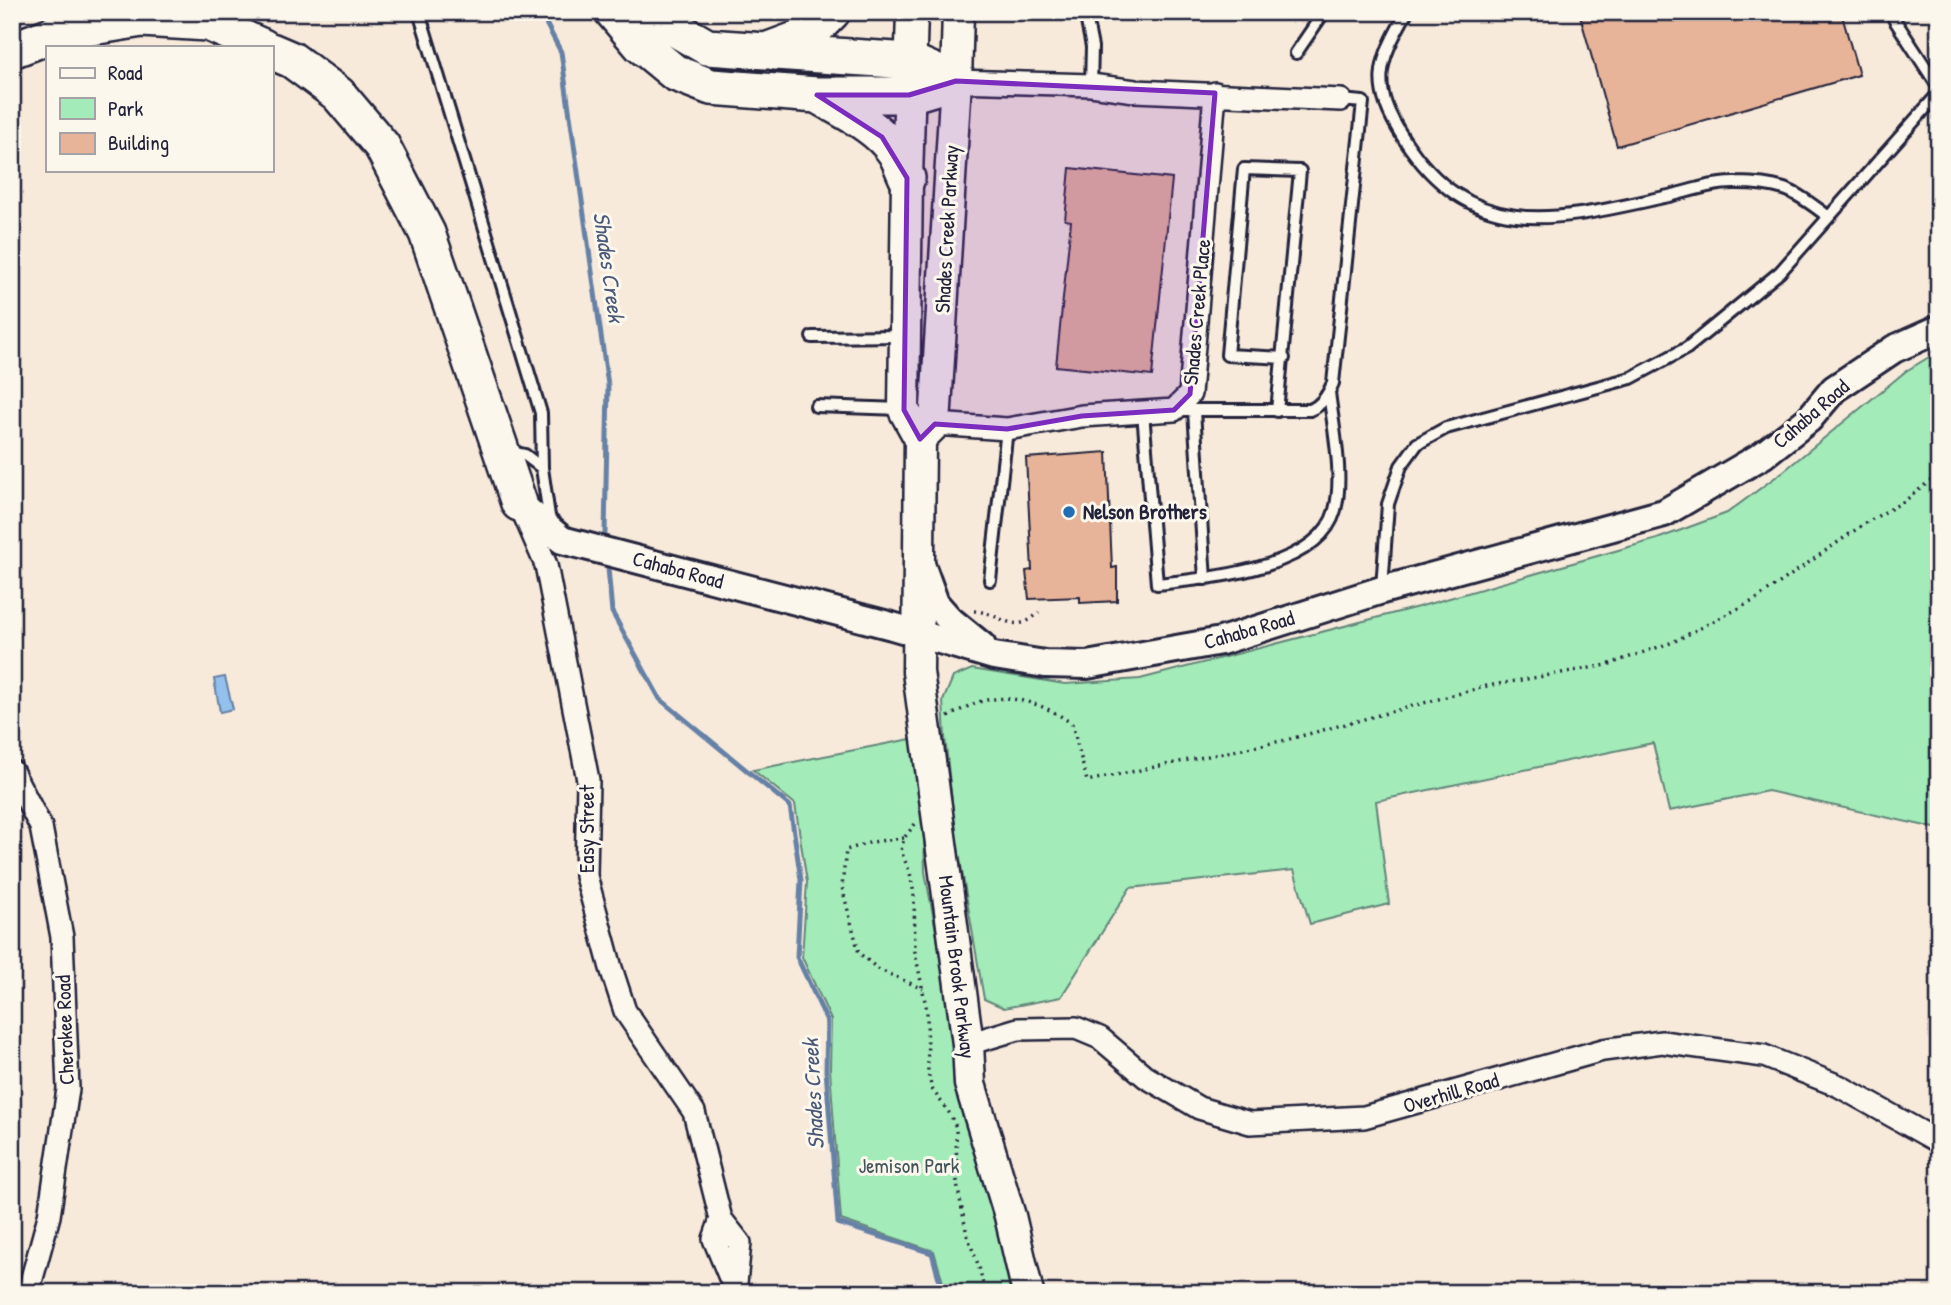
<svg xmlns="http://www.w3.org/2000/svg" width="1951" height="1305" font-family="'Patrick Hand',sans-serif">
<rect width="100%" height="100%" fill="#f7eadb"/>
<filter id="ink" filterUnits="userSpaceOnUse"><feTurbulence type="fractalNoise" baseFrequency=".0143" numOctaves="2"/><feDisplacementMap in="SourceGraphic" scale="14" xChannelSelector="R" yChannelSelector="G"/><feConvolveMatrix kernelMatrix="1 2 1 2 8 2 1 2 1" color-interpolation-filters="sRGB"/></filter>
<g filter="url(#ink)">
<path fill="#a3ebb8" stroke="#62867a" stroke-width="2" d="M1939 351V829L1768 791 1669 811 1653 743 1376 801 1389 904 1310 924 1294 870 1130 888 1061 997 1004 1008 984 999 955 831 945 737 943 701 953 677 972 669 1065 684 1140 679 1418 607 1657 539 1727 513 1785 470 1906 371Z
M921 737 925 872 966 1091 1015 1293H946L934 1251 841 1220 830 1070 831 1020 802 957 807 882 795 804 753 770Z"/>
<path fill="#94c0ed" stroke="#6681a6" stroke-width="2" d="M225 677 233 709 220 712 214 679Z"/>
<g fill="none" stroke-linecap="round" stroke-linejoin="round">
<path stroke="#6681a6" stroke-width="5" d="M540 12 561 52 608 385 605 534
M608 568 612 612 660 699 790 806 801 880 797 957 827 1021 826 1070 838 1223 932 1253 943 1293"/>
</g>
<path fill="#e7b499" stroke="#22223b" stroke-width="2" d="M1579 12H1841L1859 75 1617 146Z
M1070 168 1172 179 1152 376 1056 366 1071 221 1065 220Z
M1107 452 1112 568 1117 567V601L1080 603V597L1029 599 1026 571 1032 570 1026 458Z"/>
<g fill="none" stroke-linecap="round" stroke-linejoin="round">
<defs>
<path id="service" d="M419 12 541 413 542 468 550 523
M1085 12 1092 47 1091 85
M1407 12C1377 64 1370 86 1404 139 1474 247 1562 219 1669 196 1690 191 1715 182 1737 183 1751 183 1771 185 1784 189 1800 194 1816 208 1829 217
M1892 12 1894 19 1939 88
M1296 53 1324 12
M812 337 902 336
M816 406 901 409
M1176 410H1310C1322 405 1328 395 1333 383L1363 102 1341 100
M1194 411 1205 579
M1277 411 1300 171 1244 169 1227 355 1284 358
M1143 412 1157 584C1208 578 1319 570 1335 510 1344 476 1333 427 1329 392
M508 451 525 455 542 468
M990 580 1007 429
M1382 588 1388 504 1401 466 1417 444 1446 428 1631 378 1687 348 1780 272 1939 93"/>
<path id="minor" d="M956 81 1091 85 1135 91 1341 100
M935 424 1007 429 1082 416 1174 410 1190 394 1215 93
M520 505 546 565 588 780 586 876 611 968 625 1011 694 1112 721 1219 740 1243 735 1293
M12 771 41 827 62 937 68 1089 49 1216 28 1293
M968 1044 1018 1029 1076 1028 1100 1038 1146 1077 1199 1108 1250 1123 1364 1117 1603 1050 1662 1042 1764 1056 1839 1086 1939 1142
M721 1219 714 1239 733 1285"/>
<path id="tertiary" d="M519 503 562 540 892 626 994 656 1045 664 1087 665 1221 641 1382 590 1664 513 1763 455 1809 419 1834 389 1894 349 1939 329
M922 567 935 603 950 620 982 646"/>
<path id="secondary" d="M912 12 907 178 904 410 920 439 918 672 968 1044 970 1084 1010 1216 1028 1293
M920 439 935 424 956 81 958 12"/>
<path id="trunk" d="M613 12 641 45 675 73 711 87 817 95H909L956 81
M651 12 655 17 707 47 766 51 809 35 832 12
M55 33 142 19 208 23 263 47
M12 50 78 25
M271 51 292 60 338 94 382 146 427 233 519 503
M775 52 910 61 956 81
M817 95C843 111 877 125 895 152 900 160 903 170 907 178"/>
</defs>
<use href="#service" stroke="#22223b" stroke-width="16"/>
<use href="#minor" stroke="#22223b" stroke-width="26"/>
<use href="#tertiary" stroke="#22223b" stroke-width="32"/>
<use href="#secondary" stroke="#22223b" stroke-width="35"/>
<use href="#trunk" stroke="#22223b" stroke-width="40"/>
<path stroke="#22223b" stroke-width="3.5" stroke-dasharray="2 5" stroke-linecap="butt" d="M974 611C1001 612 1014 638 1039 612
M948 717C962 709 978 700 994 699 1021 696 1052 708 1072 724L1087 781 1286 740 1487 686 1607 665 1673 642 1755 600 1864 524 1906 500 1939 474
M915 824 904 838 901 851 910 873 914 894 915 952 927 1011 928 1073 932 1089 950 1114 956 1127 957 1184 967 1235 979 1267 985 1293
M904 838 872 842 846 850 842 887 859 953 878 969 923 989"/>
<use href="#service" stroke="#fbf7ec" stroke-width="10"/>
<use href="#minor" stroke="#fbf7ec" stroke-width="21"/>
<use href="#tertiary" stroke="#fbf7ec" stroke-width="26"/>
<use href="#secondary" stroke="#fbf7ec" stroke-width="30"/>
<use href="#trunk" stroke="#fbf7ec" stroke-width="35"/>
</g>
</g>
<path fill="#7b2cbf" fill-opacity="0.2" stroke="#7b2cbf" stroke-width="5" stroke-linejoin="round" d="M956 81 1215 93 1190 394 1174 410 1082 416 1007 429 935 424 920 439 904 410 907 178 882 137 817 95H909Z"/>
<circle fill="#1f6fb2" stroke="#fbf7ec" stroke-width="2.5" cx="1069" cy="512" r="7"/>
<g text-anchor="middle" stroke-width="6" stroke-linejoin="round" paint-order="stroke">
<g font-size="21" fill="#22223b" stroke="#fbf7ec">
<text transform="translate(947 229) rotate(-87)" y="7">Shades Creek Parkway</text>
<text transform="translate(1197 312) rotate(-85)" y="7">Shades Creek Place</text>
<text transform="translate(1811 414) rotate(-41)" y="7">Cahaba Road</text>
<text transform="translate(678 570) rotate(15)" y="7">Cahaba Road</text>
<text transform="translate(1249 630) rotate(-16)" y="7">Cahaba Road</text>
<text transform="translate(587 829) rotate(-90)" y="7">Easy Street</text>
<text transform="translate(957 967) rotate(83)" y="7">Mountain Brook Parkway</text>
<text transform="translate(65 1030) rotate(-92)" y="7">Cherokee Road</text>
<text transform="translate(1451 1093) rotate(-16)" y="7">Overhill Road</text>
</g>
<g font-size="21" font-weight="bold" fill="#22223b" stroke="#fbf7ec" text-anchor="start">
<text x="1083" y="519">Nelson Brothers</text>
</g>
<g font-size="21" fill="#42545a" stroke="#fbf7ec">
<text x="909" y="1173">Jemison Park</text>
</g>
<g font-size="23" font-style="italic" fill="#4a5979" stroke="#fbf7ec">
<text transform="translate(609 267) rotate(82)" y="8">Shades Creek</text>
<text transform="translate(813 1094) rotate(-93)" y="8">Shades Creek</text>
</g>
</g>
<rect width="1951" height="1305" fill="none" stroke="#fbf7ec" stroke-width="42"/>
<rect x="21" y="21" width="1909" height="1263" fill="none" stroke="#22223b" stroke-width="2.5" filter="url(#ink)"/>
<rect x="46" y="46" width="228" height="126" fill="#fbf7ec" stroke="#a4a2a5" stroke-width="2"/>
<rect x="60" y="68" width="35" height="10" fill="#fbf7ec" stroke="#a4a2a5" stroke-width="2"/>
<text x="108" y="80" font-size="21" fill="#22223b">Road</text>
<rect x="60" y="98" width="35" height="21" fill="#a3ebb8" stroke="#a4a2a5" stroke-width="2"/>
<text x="108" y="116" font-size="21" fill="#22223b">Park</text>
<rect x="60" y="133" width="35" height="21" fill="#e7b499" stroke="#a4a2a5" stroke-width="2"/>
<text x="108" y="150" font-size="21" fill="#22223b">Building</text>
</svg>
